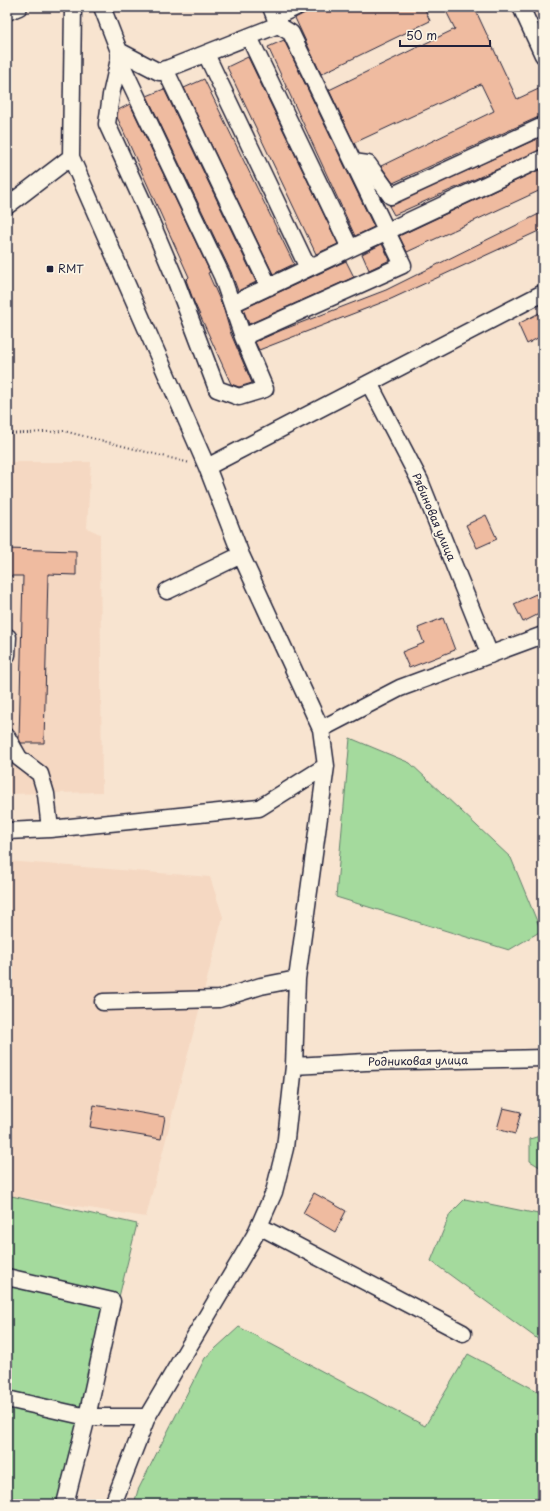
<svg xmlns="http://www.w3.org/2000/svg" width="550" height="1511" font-family="'Playpen Sans',sans-serif">
<rect width="100%" height="100%" fill="#f8e4d0"/>
<filter id="ink" filterUnits="userSpaceOnUse"><feTurbulence type="fractalNoise" baseFrequency=".025" numOctaves="2"/><feDisplacementMap in="SourceGraphic" scale="8" xChannelSelector="R" yChannelSelector="G"/><feConvolveMatrix kernelMatrix="1 2 1 2 8 2 1 2 1" color-interpolation-filters="sRGB"/></filter>
<g filter="url(#ink)">
<path fill="#f5d8c2" d="M7 462H91L87 528 100 534 102 792 7 794Z
M7 861 210 877 223 917 146 1217 7 1195Z"/>
<path fill="#a4da9d" stroke="#637e6c" d="M350 738 410 763 511 858 541 931 509 950 336 897Z
M543 1135V1169L530 1161V1139Z
M7 1195 137 1224 68 1504H7Z
M465 1199 543 1215V1343L431 1261 450 1214Z
M239 1327 425 1426 468 1354 543 1394V1504H134L138 1490 205 1358Z"/>
<path fill="#efbba0" stroke="#22223b" d="M317 7H424L430 21 321 74 295 18Z
M444 7H474L517 99 543 87V115L393 183 381 166 494 111 481 84 354 143 329 90 455 29Z
M284 40 374 227 355 236 268 47Z
M248 57 338 244 316 254 227 67Z
M204 79 294 264 273 274 184 88Z
M164 89 256 282 238 291 231 272 147 96Z
M130 104 210 272 208 273 223 307 231 334 252 383 239 387 231 384 194 302 186 280 189 277 117 117 118 110Z
M543 136V149L394 215 389 206Z
M543 168V189L407 252 399 236Z
M543 212V229L391 299 259 350 255 342 282 330 386 290Z
M382 244 390 260 369 270 362 254Z
M346 261 354 277 249 324 243 309Z
M543 311V335L527 344 518 324Z
M486 515 497 539 477 548 466 525Z
M7 549 76 551V575L48 574 44 743H21L19 739 23 576H7Z
M536 594 543 609V612L523 622 514 604Z
M443 618 455 650 409 668 402 652 424 643 418 628Z
M94 1105 165 1117 161 1139 90 1127Z
M503 1108 521 1112 515 1134 497 1129Z
M314 1193 346 1211 335 1232 303 1213Z"/>
<g fill="none" stroke-linecap="round" stroke-linejoin="round">
<defs>
<path id="minor" d="M73 7 71 157 207 467 241 555 321 729 326 766 297 979 294 1066 285 1148 274 1192 255 1235 147 1417 113 1504
M102 7 119 51 159 72 278 25
M521 7 543 55
M7 12 19 7
M275 17 296 7
M249 37 350 248
M119 51V59L111 95 107 124 141 198 174 276 217 389 239 397 265 389 243 337 222 276 119 59
M206 54 308 268
M165 69 269 287
M353 162 368 164 391 196 543 126
M7 206 71 157
M232 304 543 158
M243 337 403 265 291 33 278 25 271 7
M369 383 420 481 490 655
M207 467 543 293
M167 591 241 555
M7 655 8 637
M321 729 400 688 543 635
M7 737 19 758 40 774 46 794 50 829
M7 831 50 829 259 808 326 766
M103 1002 219 999 261 986 297 979
M294 1066 366 1062 543 1058
M259 1226 463 1333
M7 1277 112 1301 87 1417 65 1504
M7 1399 87 1417H147"/>
</defs>
<use href="#minor" stroke="#22223b" stroke-width="19"/>
<path stroke="#22223b" stroke-width="2" stroke-dasharray="1 3" stroke-linecap="butt" d="M7 434 64 431 190 463"/>
<use href="#minor" stroke="#fcf5e5" stroke-width="16"/>
</g>
</g>
<rect fill="#22223b" stroke="#fcf5e5" stroke-width="1.5" x="46" y="265" width="8" height="8" rx="2"/>
<g text-anchor="middle" stroke-width="3.5" stroke-linejoin="round" paint-order="stroke">
<g font-size="11" fill="#22223b" stroke="#fcf5e5" text-anchor="start">
<text x="58" y="273">RMT</text>
</g>
<g font-size="11" fill="#22223b" stroke="#fcf5e5">
<text transform="translate(434 517) rotate(67)" y="4">Рябиновая улица</text>
<text transform="translate(418 1061) rotate(-1)" y="4">Родниковая улица</text>
</g>
</g>
<rect width="550" height="1511" fill="none" stroke="#fcf5e5" stroke-width="24"/>
<rect x="12" y="12" width="526" height="1487" fill="none" stroke="#22223b" stroke-width="1.5" filter="url(#ink)"/>
<path d="M400 40v6h90v-6" fill="none" stroke="#22223b" stroke-width="2"/>
<text x="406" y="40" font-size="12" fill="#22223b" stroke="#fcf5e5" stroke-width="3" paint-order="stroke">50 m</text>
</svg>
